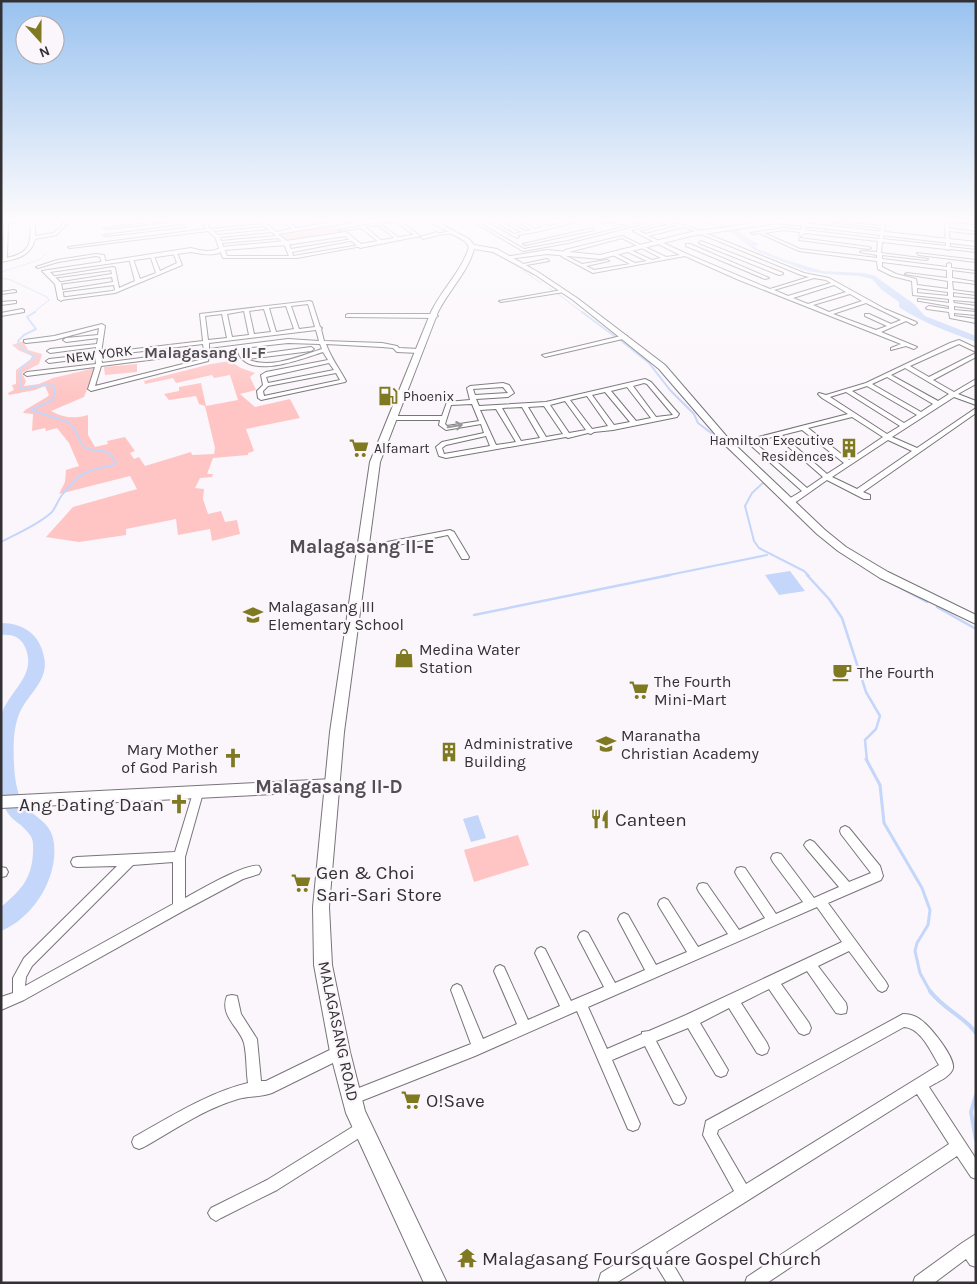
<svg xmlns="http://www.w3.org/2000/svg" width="977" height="1284" font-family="Karla,sans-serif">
<rect width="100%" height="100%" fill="#fbf6fb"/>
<path fill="#fec5c4" d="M332 224 343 234 287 242 279 233Z
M23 341 28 350 42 354 39 364 22 373 26 381 24 386 39 384 53 378 95 368 84 397 51 411C63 418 75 419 88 415V435L95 447 108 444 107 441 125 437 135 451 130 453 134 459 139 457 145 466 191 452 192 455 214 454 215 448 205 406 199 404 196 396 169 400 164 394 179 391V387L201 383 206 406 238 400 230 375 214 378 212 375 176 383 173 378 145 384 144 381 211 364 230 361 241 368 255 373 250 377 256 390 240 394 255 407 290 399 300 418 246 429 254 451 248 453V455L213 458 207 474H213L212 477 200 478 195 488 204 489 203 499 208 514 221 511 225 522 237 520 240 534 212 541 210 529 178 535 176 519 126 529V535L79 542 46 537 73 507 137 489 130 476 59 494 65 482 66 470 79 466 69 443 57 428 46 431 45 428 32 431 33 414 23 413 25 410 47 397 49 395 45 386 35 390 9 395 8 393 14 390 12 385 16 384V370L30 360 32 356 18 350 12 345Z
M137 364V372L105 375 104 367Z
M518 835 529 865 474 882 464 850Z"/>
<path fill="#c4d6f9" d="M683 220H704L725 225 739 231 744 236 760 245H755L756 248 780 258 822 271 864 273 875 276 914 304 925 316 976 336V342C949 332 923 323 899 307V302L882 290 872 279 859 276 826 274 807 271 756 251 736 236 717 226Z
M790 571 805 591 779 595 765 575Z
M478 815 486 838 471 842 463 819Z"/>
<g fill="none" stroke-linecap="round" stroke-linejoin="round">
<path stroke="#c4d6f9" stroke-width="1" d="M495 253 510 262
M522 270 541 283
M1 272 39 260 47 253
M1 278 11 280 47 297 49 300 33 313
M549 288 553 291
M558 294 583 313"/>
<path stroke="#c4d6f9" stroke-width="2" d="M582 312 617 338
M619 339 649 363 670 390 694 414 698 423 723 442
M728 448 764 482
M764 482 752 493 745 506 754 541 759 548 804 571 809 576
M1 542C18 533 38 525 52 512 56 507 58 500 62 495 80 472 86 470 114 465L116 462 108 452 87 449 81 443 74 428 68 422 31 410 53 400 55 386 46 385 20 389 21 379 19 374 21 368 35 357 20 347 18 341 24 335 36 329 27 317 35 312
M664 576 767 555"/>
<path stroke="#c4d6f9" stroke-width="2.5" d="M807 575 829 599 842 618 866 692 880 716 876 729 865 740 867 761
M893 584 927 602
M937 607 976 629
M474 615 670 575"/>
<path stroke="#c4d6f9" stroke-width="3" d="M866 759 880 785 884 823 922 888 930 910 928 925 917 943 915 951 920 973 931 993"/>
<path stroke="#c4d6f9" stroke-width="4" d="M930 991C943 1009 964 1016 976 1033
M976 1095 971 1112 976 1140"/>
<path fill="#c4d6f9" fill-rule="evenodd" d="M1 623C24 623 40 635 44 657 49 678 31 692 22 708 17 716 15 728 14 737 13 755 13 794 26 807 36 818 49 822 53 838 61 874 34 918 1 931V907C21 890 31 880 33 854 33 848 34 840 30 835 20 820 9 823 2 800 0 786 1 749 1 732 1 724 0 716 3 710 14 687 38 672 24 645 19 636 11 634 1 635Z"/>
<defs>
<path id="minor" d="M21 220H30L8 223 7 258C33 252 30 242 31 220H35V236L54 233 67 220H71L56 235 35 239C31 256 17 259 1 262V260L3 259 4 224H1V222Z
M174 220H183L106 229 104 228Z
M202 220H206L210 229 263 224 261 222 263 221 276 232 292 229 282 220H286L296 228 333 222 335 223 358 220H365L278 234 288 242 291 249 353 239 355 240 292 252 293 256 360 245 362 246 297 258H223L215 237 208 231 70 248 68 247 206 229ZM265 226 269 230 218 235 213 231ZM272 232 276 236 221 241 220 237ZM278 238 284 244 289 256H227L222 243Z
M394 220H401L400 221 420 236 417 237 396 222 387 223 385 222Z
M470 220H474L524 249 568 241 631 225 593 221 591 220 642 224 568 243 523 251Z
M485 220H489L514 234 521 232 501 220H505L525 231 531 230 516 220H520L535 229 543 227 531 220H535L548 226 578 220H584L536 232 517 235 519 237 517 238Z
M738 220H743L753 224 750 225Z
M804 220H808L805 230 879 239 881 228 814 220H823L881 226 882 220H886L883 239 946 246 945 221 941 220 976 222V224L949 222V228L976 232V234L949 231 950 247 976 250V252L950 249 948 250 946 249 882 242 881 253 928 259 926 260 882 255V259L947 267V264L949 263 951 264V268L976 271V273L952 270V278L976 282V284L952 281 953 290 976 293V295L953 292V297L976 299V302L953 300 954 303 976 306V309L954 306V310L976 312V315L954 313V316L976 319V323L950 318 949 312 927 309 926 308 929 306 949 309V306L920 301H918V299L949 303V299L913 295 912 281 892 276 878 269 877 261 799 251 759 233 753 234 751 233 784 228 801 230ZM784 230 800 232 799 235 801 236 804 233 878 241 877 252 862 251 860 252 877 255V258L800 249 764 233ZM882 262 947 270V278L907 273 905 274 948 281V289L917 285 916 279 896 274 882 267ZM917 288 948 292V296L917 293Z
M664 222 685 225 804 273 829 278 885 309 916 322 917 323 914 325 906 321 881 332 917 347 914 349 906 346 891 350V348L901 344 739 280 685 256 593 273 561 256 565 250 622 236 666 257 680 255 633 231ZM664 224 678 226 645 234 639 231ZM684 227 801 275 809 277 770 289 687 254 648 236ZM622 238 661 258 652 260 628 249 626 251 647 261 635 263 615 253 613 255 630 264 594 270 586 266 609 261 607 260 582 264 566 256 569 252ZM814 278 826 280 831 283 788 296 774 290ZM834 285 846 292 808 304 793 298ZM850 294 862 301 829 312 813 305ZM866 303 901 320 891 324 869 314H865V316L887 326 876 330 833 314Z
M379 223 399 238V240H397L378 225 365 227 382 241 380 243 361 228 341 231 339 230Z
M183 225 184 227 106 236 104 235Z
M593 228 594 230 525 245 523 244Z
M453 231 454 233 437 235 435 234Z
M800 238 869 247 871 248 869 249 799 240Z
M701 241 783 273V274L779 275 699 243Z
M686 244H690L769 278 765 279 686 246Z
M173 252 177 253 182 265 115 293 61 300 59 299V298L112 291 115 290 114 285 59 292 57 291 113 282 112 277 58 284 56 283 112 274 111 270 52 278 50 277 113 267 115 268 119 288 135 281 129 258 133 259 140 279 156 273 150 255 154 256 160 271 177 263Z
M917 253 976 260V262L919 255Z
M96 254 104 255 106 263H102L100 257 96 256 58 262 38 268 36 267 57 260Z
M547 259 549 261 521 266 519 265Z
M14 290 16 291V292L1 294V292Z
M562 290 564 291V292L501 302 499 301Z
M14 301H16V303L1 305V302Z
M310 301 312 302 320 327 322 328 321 329 324 341 382 343 397 346 399 348 419 349 422 351 419 353 397 352 393 348 382 347 326 344C331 358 339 368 346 381L345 382 261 400 258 398 257 391 263 385 261 375 266 372 328 360 323 352C301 359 245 382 237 349L210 353 208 361 91 391 88 389 95 367 27 376 24 374 27 372 96 364 95 357 49 363 46 361 49 359 95 354 96 347 50 353 47 351 50 349 97 344 98 338 66 342 63 340 66 338 98 335 99 328 54 340 26 343 24 342V340L54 336 102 324 105 326 101 353 203 341 200 314ZM308 304 315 327 299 329 291 306ZM286 306 294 329 276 332 269 308ZM264 309 271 332 254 334 249 311ZM244 311 249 335 232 337 227 314ZM222 314 227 338 208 340 205 316ZM316 330 319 341 288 339 209 349V343ZM288 343 320 344 322 349C300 356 269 370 247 359L311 351 314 349 311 347 244 356 242 348ZM203 344 204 350 102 363 101 356ZM204 353 203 359 95 386 101 366ZM329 363 334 370 268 383 266 377ZM336 373 340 380 264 396 263 391 268 386Z
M22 309 24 310V312L1 316V313Z
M348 314H435L438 316 435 318 346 317V315Z
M625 335 627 336V338L545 357 542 355Z
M959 340 976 348V352L959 344 910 366 929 377 976 353V357L933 380 954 392 976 379V384L958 394 976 401V405L954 397 892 437 917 448 976 408V413L863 492 870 495V499H864L827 480 793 504H787V500L802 491 747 442V440L848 414 822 398 818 394 819 393 826 395 866 383 950 343ZM905 368 949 394 938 401 891 375ZM887 377 933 404 921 412 872 384ZM867 386 917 415 904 423 852 391ZM846 392 900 426 887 434 830 397ZM852 417 883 437 849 460 808 428ZM802 430 844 463 827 474 782 435ZM776 436 823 477 807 488 754 442ZM888 440 912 451 857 489 832 477Z
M645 379 651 382 678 413 679 414 677 417 613 430 594 432 591 434 588 433 568 438 566 437 446 458 439 456 436 447 442 442 484 433 481 424 446 430 439 425 440 420H392L389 418 392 416H442L447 402 470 400 467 388 470 386 503 383 509 385 514 393 508 397 476 399 479 406 546 402ZM644 383 647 384 673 415 656 417 633 386ZM503 387 508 393 475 395 473 389ZM627 387 651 418 636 421 611 391ZM605 392 630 422 614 425 592 395ZM587 396 608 426 592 429 570 400ZM565 401 586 430 569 433 550 405ZM472 404 479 421 447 426 445 424 451 405ZM544 406 563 434 546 437 528 407ZM522 407 540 438 521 441 502 408ZM496 409 516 442 496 445 480 410ZM486 436 490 446 444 454 442 448 446 445Z
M450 530 454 532 469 557 468 559H462L448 535C432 538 369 553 358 546L362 544 382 543Z
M198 789 202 790 203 793 185 857V898C198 891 247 862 259 866L261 870 259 874 243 879 183 911 24 1000 1 1010V997L13 993V978L24 958 117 866 77 867 73 866 71 862 73 858 77 857 175 852 193 793 194 790ZM173 862V904L25 986 26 977 32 966 133 865Z
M845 826 849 828 880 866 883 876 881 880 828 903 886 982 888 986 886 990 882 992 878 990 849 951 818 966 846 1003 847 1008 846 1013 841 1014 836 1013 807 971 781 984 809 1023 811 1028 809 1033 804 1035 799 1033 769 989 741 1003 767 1043 769 1048 767 1053 762 1055 757 1053 729 1008 700 1023 728 1070 726 1075 721 1077 716 1075 688 1028 656 1041 686 1098 684 1103 679 1105 674 1103 645 1046 612 1060 640 1124 638 1129 633 1131 628 1129 577 1011 475 1056 351 1105 346 1103 344 1098 346 1093 471 1044 451 990 453 986 457 984 461 986 483 1039 517 1024 494 971 496 967 500 965 504 967 528 1020 560 1006 535 953 537 949 541 947 545 949 571 1001 604 987 580 941 578 937 580 933 584 931 588 933 615 983 645 970 620 923 618 919 620 915 624 913 628 915 656 965 687 952 660 908 658 904 660 900 664 898 668 900 698 947 728 934 699 892 697 888 699 884 703 883 707 884 739 930 765 918 737 876 735 872 737 868 741 867 745 868 776 914 803 902 773 862 771 858 773 854 777 853 781 854 814 898 839 887 806 848 804 845 806 842 810 840 814 842 849 882 871 873 841 834 840 831 841 828ZM817 907 842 942 686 1015 649 1031 642 1032V1034L607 1049 588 1007Z
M1 867 6 868 8 872 6 876 2 877Z
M232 995 237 996 241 1014 257 1039 261 1081H266L340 1045 345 1047 347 1052 345 1057 272 1093C262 1097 249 1096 238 1099 204 1109 174 1130 144 1147L139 1149 134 1147 132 1142 134 1137C170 1117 207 1093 248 1083 246 1070 247 1056 244 1043 240 1028 219 1016 227 996Z
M903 1014C910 1014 916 1016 921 1020 930 1026 955 1057 953 1068 951 1077 935 1083 929 1087L976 1159V1179L971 1177 957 1156 767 1283H745L747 1277 949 1144 917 1094 666 1252 684 1283H667L653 1260 616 1283H598L601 1273 734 1191 703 1135 706 1121ZM904 1027C921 1028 931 1052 939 1065L746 1184 717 1134 718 1130Z
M362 1121 367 1123 369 1128 367 1133 277 1190 221 1218 216 1221 211 1218 208 1213 211 1208 267 1180Z
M976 1234V1267L970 1265 966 1259 934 1283H913L915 1277 962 1243Z"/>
<path id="tertiary" d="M776 220 976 242V246L777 223 691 236 600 259 547 254 508 259 505 257 547 250 600 255 691 232Z
M346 232 361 244 417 234 420 236 360 248 345 236 286 245 224 250C217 257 201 254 191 252L50 272 61 283 64 299 61 301 58 299 55 284 42 271 191 248C200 251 214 253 221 247L286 241Z
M437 232 439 235 423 239 420 237Z
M333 779 338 781 340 785 338 789 333 791 1 808V796Z"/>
<path id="secondary" d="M427 220H433L469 239 474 245 497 249 538 272 577 298 665 365 728 438 825 530 846 547 888 572 976 615V624L880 578 838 551 817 534 722 442 659 369 573 300 534 274 493 252 474 249C468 272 449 290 438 312L380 462 344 732 329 907 332 965 350 1052 365 1111 447 1283H424L346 1113 330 1052 314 965 313 907 330 732 370 462 431 312C442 289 462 271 469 247L465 241Z"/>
</defs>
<use href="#minor" stroke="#787479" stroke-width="2"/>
<use href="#tertiary" stroke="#787479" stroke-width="2"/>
<use href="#secondary" stroke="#787479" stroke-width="2"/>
<use href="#minor" fill="#fff" fill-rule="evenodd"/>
<use href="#tertiary" fill="#fff" fill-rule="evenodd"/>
<use href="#secondary" fill="#fff" fill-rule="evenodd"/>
</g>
<defs><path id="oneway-shaft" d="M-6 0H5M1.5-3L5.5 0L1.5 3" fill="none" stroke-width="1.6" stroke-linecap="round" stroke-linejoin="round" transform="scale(1.25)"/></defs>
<use stroke="#989898" href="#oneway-shaft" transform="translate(455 426) rotate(-9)"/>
<linearGradient id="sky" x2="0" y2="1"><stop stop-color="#99c2ef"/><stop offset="0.55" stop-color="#fdfbfd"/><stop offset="1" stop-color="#fdfbfd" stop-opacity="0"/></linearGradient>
<rect width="977" height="399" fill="url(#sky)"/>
<defs>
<symbol id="fuel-bare" viewBox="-9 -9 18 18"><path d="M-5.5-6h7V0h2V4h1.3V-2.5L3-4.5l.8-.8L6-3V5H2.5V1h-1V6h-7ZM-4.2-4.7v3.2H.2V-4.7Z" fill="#7f7a21" stroke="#fbf6fb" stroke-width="2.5" paint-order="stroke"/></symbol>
<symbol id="supermarket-bare" viewBox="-9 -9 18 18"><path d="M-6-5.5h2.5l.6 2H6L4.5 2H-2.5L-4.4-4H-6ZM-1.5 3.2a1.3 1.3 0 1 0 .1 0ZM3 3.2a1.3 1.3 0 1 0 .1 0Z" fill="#7f7a21" stroke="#fbf6fb" stroke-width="2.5" paint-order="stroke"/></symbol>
<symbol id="building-bare" viewBox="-9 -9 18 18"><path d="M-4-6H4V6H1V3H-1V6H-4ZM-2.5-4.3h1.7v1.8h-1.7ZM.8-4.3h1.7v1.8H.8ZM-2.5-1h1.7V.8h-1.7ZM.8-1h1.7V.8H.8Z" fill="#7f7a21" stroke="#fbf6fb" stroke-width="2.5" paint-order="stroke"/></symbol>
<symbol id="school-bare" viewBox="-9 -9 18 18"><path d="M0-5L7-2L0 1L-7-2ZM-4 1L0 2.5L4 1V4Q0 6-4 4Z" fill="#7f7a21" stroke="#fbf6fb" stroke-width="2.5" paint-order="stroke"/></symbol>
<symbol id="shop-bare" viewBox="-9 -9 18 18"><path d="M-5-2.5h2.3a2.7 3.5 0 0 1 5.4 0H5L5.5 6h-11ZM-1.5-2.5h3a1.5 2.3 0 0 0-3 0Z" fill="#7f7a21" stroke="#fbf6fb" stroke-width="2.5" paint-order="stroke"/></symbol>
<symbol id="cafe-bare" viewBox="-9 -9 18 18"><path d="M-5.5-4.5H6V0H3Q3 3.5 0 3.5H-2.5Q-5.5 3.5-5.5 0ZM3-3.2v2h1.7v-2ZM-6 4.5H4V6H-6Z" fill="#7f7a21" stroke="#fbf6fb" stroke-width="2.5" paint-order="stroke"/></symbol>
<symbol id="church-bare" viewBox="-9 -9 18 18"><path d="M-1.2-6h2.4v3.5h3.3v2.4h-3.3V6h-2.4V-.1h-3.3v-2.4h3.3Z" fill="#7f7a21" stroke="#fbf6fb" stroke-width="2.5" paint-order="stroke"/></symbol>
<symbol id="restaurant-bare" viewBox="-9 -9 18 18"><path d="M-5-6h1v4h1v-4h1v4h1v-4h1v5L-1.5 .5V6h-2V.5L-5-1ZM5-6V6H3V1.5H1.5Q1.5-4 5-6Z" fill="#7f7a21" stroke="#fbf6fb" stroke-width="2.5" paint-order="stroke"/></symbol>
<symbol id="temple-bare" viewBox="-9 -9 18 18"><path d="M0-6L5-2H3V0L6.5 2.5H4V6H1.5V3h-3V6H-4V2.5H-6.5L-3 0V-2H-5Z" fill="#7f7a21" stroke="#fbf6fb" stroke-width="2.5" paint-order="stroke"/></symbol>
</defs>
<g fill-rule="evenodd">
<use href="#fuel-bare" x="374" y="382" width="28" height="28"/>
<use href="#supermarket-bare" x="345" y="434" width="28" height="28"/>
<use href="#building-bare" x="835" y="434" width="28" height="28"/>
<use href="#school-bare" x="239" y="601" width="28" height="28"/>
<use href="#shop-bare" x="390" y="644" width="28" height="28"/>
<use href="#cafe-bare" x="828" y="658" width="28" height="28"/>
<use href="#supermarket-bare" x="625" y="676" width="28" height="28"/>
<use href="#school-bare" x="592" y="730" width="28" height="28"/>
<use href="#building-bare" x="435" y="738" width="28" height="28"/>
<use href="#church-bare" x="219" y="744" width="28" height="28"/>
<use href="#church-bare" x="165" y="790" width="28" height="28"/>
<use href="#restaurant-bare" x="586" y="805" width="28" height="28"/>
<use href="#supermarket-bare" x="287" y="869" width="28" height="28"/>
<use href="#supermarket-bare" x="397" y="1086" width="28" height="28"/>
<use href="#temple-bare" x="453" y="1244" width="28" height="28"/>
</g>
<g text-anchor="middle" stroke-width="4.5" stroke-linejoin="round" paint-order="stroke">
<g font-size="14" fill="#323032" stroke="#fbf6fb">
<text transform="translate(99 354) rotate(-7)" y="5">NEW YORK</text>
</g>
<g font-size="14" fill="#323032" stroke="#fbf6fb" text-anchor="start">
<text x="403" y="401">Phoenix</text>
<text x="834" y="445" text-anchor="end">Hamilton Executive<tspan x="834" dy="16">Residences</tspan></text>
<text x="374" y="453">Alfamart</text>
</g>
<g font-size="16" font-weight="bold" fill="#524e53" stroke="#fbf6fb">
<text x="205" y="358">Malagasang II-F</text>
</g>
<g font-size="16" fill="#323032" stroke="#fbf6fb" text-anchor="start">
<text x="268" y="612">Malagasang III<tspan x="268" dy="18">Elementary School</tspan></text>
<text x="419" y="655">Medina Water<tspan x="419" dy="18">Station</tspan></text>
<text x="857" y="678">The Fourth</text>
<text x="654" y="687">The Fourth<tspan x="654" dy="18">Mini-Mart</tspan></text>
<text x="621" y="741">Maranatha<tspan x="621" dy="18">Christian Academy</tspan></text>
<text x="464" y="749">Administrative<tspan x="464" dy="18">Building</tspan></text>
<text x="218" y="755" text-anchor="end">Mary Mother<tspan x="218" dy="18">of God Parish</tspan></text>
</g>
<g font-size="16" fill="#323032" stroke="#fbf6fb">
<text transform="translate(339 1031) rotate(78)" y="6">MALAGASANG ROAD</text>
</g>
<g font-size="19" font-weight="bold" fill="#524e53" stroke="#fbf6fb">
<text x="362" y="553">Malagasang II-E</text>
<text x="329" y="793">Malagasang II-D</text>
</g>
<g font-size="19" fill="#323032" stroke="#fbf6fb" text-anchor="start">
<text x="164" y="811" text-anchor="end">Ang Dating Daan</text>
<text x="615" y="826">Canteen</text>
<text x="316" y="879">Gen &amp; Choi<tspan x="316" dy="22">Sari-Sari Store</tspan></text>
<text x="426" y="1107">O!Save</text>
<text x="482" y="1265">Malagasang Foursquare Gospel Church</text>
</g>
</g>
<rect width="977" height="1284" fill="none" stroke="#323032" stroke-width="5"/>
<g transform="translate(40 40) rotate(159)"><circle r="24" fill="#fbf6fb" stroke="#aba7ab"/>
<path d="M0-4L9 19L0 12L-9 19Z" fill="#7f7a21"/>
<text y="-8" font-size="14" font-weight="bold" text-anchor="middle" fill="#323032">N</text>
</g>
</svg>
